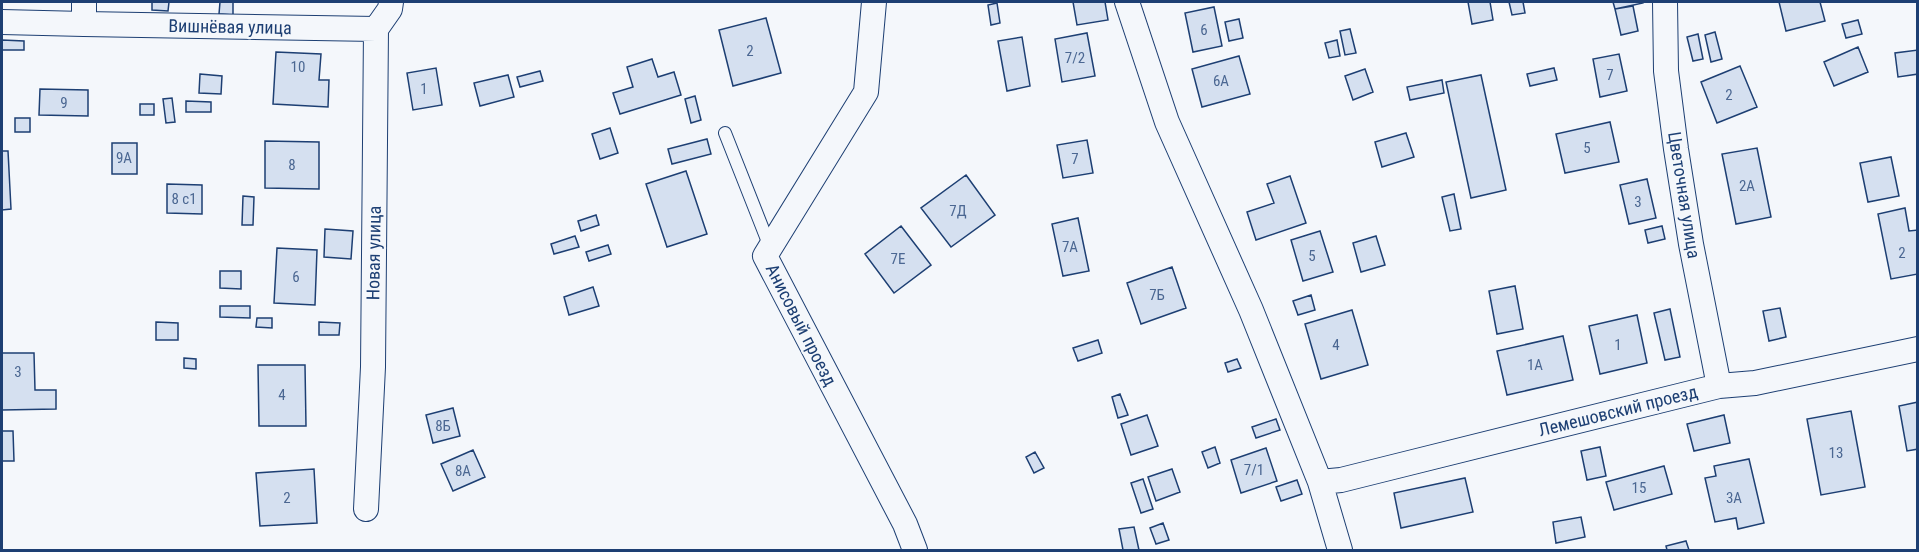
<svg xmlns="http://www.w3.org/2000/svg" width="1919" height="552" font-family="'Roboto Condensed',sans-serif">
<rect width="100%" height="100%" fill="#f4f7fb"/>
<path fill="#d5e0f0" stroke="#1d3f73" stroke-width="1.5" d="M152 2H169L168 11 152 10Z
M220 2H233V15L219 14Z
M1073 2H1105L1108 20 1077 25Z
M1468 2H1490L1493 20 1472 24Z
M1509 2H1523L1525 13 1512 15Z
M1613 2H1643V3L1615 9Z
M1779 2H1820L1825 21 1786 31Z
M997 3 1000 23 991 25 988 5Z
M1633 6 1638 31 1621 35 1615 9Z
M1214 7 1222 46 1193 52 1185 13Z
M766 18 781 73 733 86 719 30Z
M1239 19 1243 38 1229 41 1225 22Z
M1858 20 1862 34 1846 38 1842 24Z
M1350 29 1356 53 1345 55 1340 31Z
M1715 32 1722 59 1711 62 1705 35Z
M1087 33 1095 76 1062 82 1055 39Z
M1698 34 1703 59 1693 61 1687 37Z
M1022 37 1030 86 1007 91 998 41Z
M2 40 24 41V50H2Z
M1337 40 1340 56 1329 58 1325 43Z
M1858 47 1868 72 1834 86 1824 62Z
M1918 50V74L1898 77 1895 53Z
M276 52 321 54 319 80H329L328 107 273 104Z
M1619 54 1627 91 1600 97 1593 59Z
M1239 56 1250 94 1202 107 1192 69Z
M652 59 658 77 674 72 681 95 620 114 613 93 633 87 627 67Z
M1740 66 1757 107 1717 123 1701 82Z
M436 68 442 105 413 110 407 73Z
M1554 68 1557 80 1530 86 1527 74Z
M1365 69 1373 92 1353 100 1345 76Z
M540 71 543 81 520 87 517 77Z
M200 74 222 76 221 94 199 93Z
M508 75 514 97 480 106 474 83Z
M1481 75 1506 190 1471 198 1446 82Z
M1442 80 1444 93 1410 100 1407 87Z
M40 89 88 90V116L39 115Z
M695 96 701 120 691 123 685 99Z
M172 98 175 122 166 123 163 99Z
M186 101 211 102V112H186Z
M140 104H154V115H140Z
M15 118H30V132H15Z
M1610 122 1619 162 1565 173 1556 134Z
M610 128 618 153 600 159 592 134Z
M1406 133 1414 157 1382 167 1375 142Z
M707 139 711 154 672 164 668 149Z
M1087 140 1093 173 1063 178 1057 145Z
M265 141 319 142V189L265 188Z
M112 143H137V174H112Z
M1757 148 1771 217 1736 224 1722 154Z
M2 151H8L11 209 2 210Z
M1891 157 1899 196 1868 202 1860 163Z
M686 171 707 234 667 247 646 184Z
M966 175 995 215 951 247 921 208Z
M1290 176 1306 223 1256 240 1247 212 1274 203 1267 184Z
M1647 179 1656 218 1629 224 1620 185Z
M167 184 202 185V214L167 213Z
M1454 194 1461 229 1450 231 1442 197Z
M243 196 254 197 253 225H242Z
M1905 208 1909 231 1918 230V274L1891 279 1878 214Z
M596 215 599 225 581 231 578 221Z
M1078 218 1089 271 1063 276 1052 224Z
M901 226 931 265 894 293 865 254Z
M1662 226 1665 239 1648 243 1645 230Z
M325 229 353 231 351 259 324 257Z
M1320 231 1333 272 1303 281 1291 240Z
M575 236 579 247 554 254 551 244Z
M1376 236 1385 265 1361 272 1353 243Z
M608 245 611 254 589 261 586 252Z
M277 248 317 250 315 305 274 303Z
M1172 267 1186 308 1141 324 1127 283Z
M220 271H241V289L220 288Z
M1515 286 1523 329 1497 334 1489 291Z
M593 287 599 306 569 315 564 297Z
M1311 295 1315 310 1298 315 1293 301Z
M220 306H250V318L220 317Z
M1780 308 1786 337 1769 341 1763 311Z
M1670 309 1680 357 1665 360 1654 313Z
M1352 310 1368 365 1321 379 1305 324Z
M1637 315 1647 363 1600 374 1589 326Z
M257 318H272V328L256 327Z
M156 322 178 323V340H156Z
M319 322 340 323 339 335H319Z
M1563 336 1573 380 1507 395 1497 351Z
M1098 340 1102 353 1078 361 1073 348Z
M2 353H34L35 390H56V409L2 410Z
M184 358 196 359V369L184 368Z
M1237 359 1241 368 1228 372 1225 363Z
M258 365H305L306 426H259Z
M1120 394 1128 415 1118 418 1112 397Z
M1918 402V449L1907 451 1899 406Z
M453 408 460 436 433 443 426 415Z
M1851 411 1865 487 1821 495 1807 419Z
M1147 415 1158 446 1131 455 1121 424Z
M1724 415 1730 443 1694 451 1687 424Z
M1276 419 1280 430 1256 438 1252 427Z
M2 431H13L14 461H2Z
M1215 447 1220 463 1208 468 1202 452Z
M1600 447 1606 476 1587 480 1581 451Z
M1266 448 1277 481 1241 493 1231 460Z
M473 450 485 477 453 491 441 464Z
M1035 452 1044 468 1034 473 1026 457Z
M1749 459 1764 523 1738 529 1736 518 1715 522 1705 478 1716 476 1714 466Z
M1664 466 1672 494 1614 510 1606 482Z
M314 469 317 523 260 526 256 473Z
M1172 469 1180 492 1156 501 1148 477Z
M1465 478 1473 512 1401 528 1394 493Z
M1143 479 1153 509 1141 513 1131 483Z
M1297 480 1302 494 1281 501 1276 487Z
M1581 517 1585 537 1556 543 1553 522Z
M1163 523 1169 540 1156 544 1150 528Z
M1134 527 1139 550H1123L1119 529Z
M1686 541 1689 550H1667L1666 546Z"/>
<g fill="none" stroke-linecap="round" stroke-linejoin="round">
<defs>
<path id="lane" d="M725 133 770 247"/>
<path id="street" d="M84 2V24L376 29
M874 2 866 92 765 256 905 524 915 550
M1127 2 1167 122 1251 310 1320 482 1340 550
M1665 2 1666 71 1676 149 1691 244 1719 386
M2 22 84 24
M1320 482 1341 480 1381 470 1719 386 1755 383 1918 349
M366 509 373 367 376 29 390 9 391 2"/>
</defs>
<use href="#lane" stroke="#1d3f73" stroke-width="14"/>
<use href="#street" stroke="#1d3f73" stroke-width="26"/>
<use href="#lane" stroke="#f4f7fb" stroke-width="12"/>
<use href="#street" stroke="#f4f7fb" stroke-width="24"/>
</g>
<g text-anchor="middle" stroke-width="4.5" stroke-linejoin="round" paint-order="stroke">
<g font-size="15" fill="#4b6792">
<text x="1204" y="35">6</text>
<text x="750" y="56">2</text>
<text x="1075" y="63">7/2</text>
<text x="298" y="72">10</text>
<text x="1610" y="80">7</text>
<text x="1221" y="86">6А</text>
<text x="424" y="94">1</text>
<text x="1729" y="100">2</text>
<text x="64" y="108">9</text>
<text x="1587" y="153">5</text>
<text x="124" y="163">9А</text>
<text x="1075" y="164">7</text>
<text x="292" y="170">8</text>
<text x="1747" y="191">2А</text>
<text x="184" y="204">8 с1</text>
<text x="1638" y="207">3</text>
<text x="958" y="216">7Д</text>
<text x="1070" y="252">7А</text>
<text x="1902" y="258">2</text>
<text x="1312" y="261">5</text>
<text x="898" y="264">7Е</text>
<text x="296" y="282">6</text>
<text x="1157" y="300">7Б</text>
<text x="1336" y="350">4</text>
<text x="1618" y="350">1</text>
<text x="1535" y="370">1А</text>
<text x="18" y="377">3</text>
<text x="282" y="400">4</text>
<text x="443" y="431">8Б</text>
<text x="1836" y="458">13</text>
<text x="1254" y="475">7/1</text>
<text x="463" y="476">8А</text>
<text x="1639" y="493">15</text>
<text x="287" y="503">2</text>
<text x="1734" y="503">3А</text>
</g>
<g font-size="18" fill="#1d3f73" stroke="#f4f7fb">
<text transform="translate(230 27) rotate(1)" y="6">Вишнёвая улица</text>
<text transform="translate(1684 195) rotate(81)" y="6">Цветочная улица</text>
<text transform="translate(374 253) rotate(-89)" y="6">Новая улица</text>
<text transform="translate(801 325) rotate(63)" y="6">Анисовый проезд</text>
<text transform="translate(1618 411) rotate(-14)" y="6">Лемешовский проезд</text>
</g>
</g>
<rect width="1919" height="552" fill="none" stroke="#1d3f73" stroke-width="6"/>
</svg>
